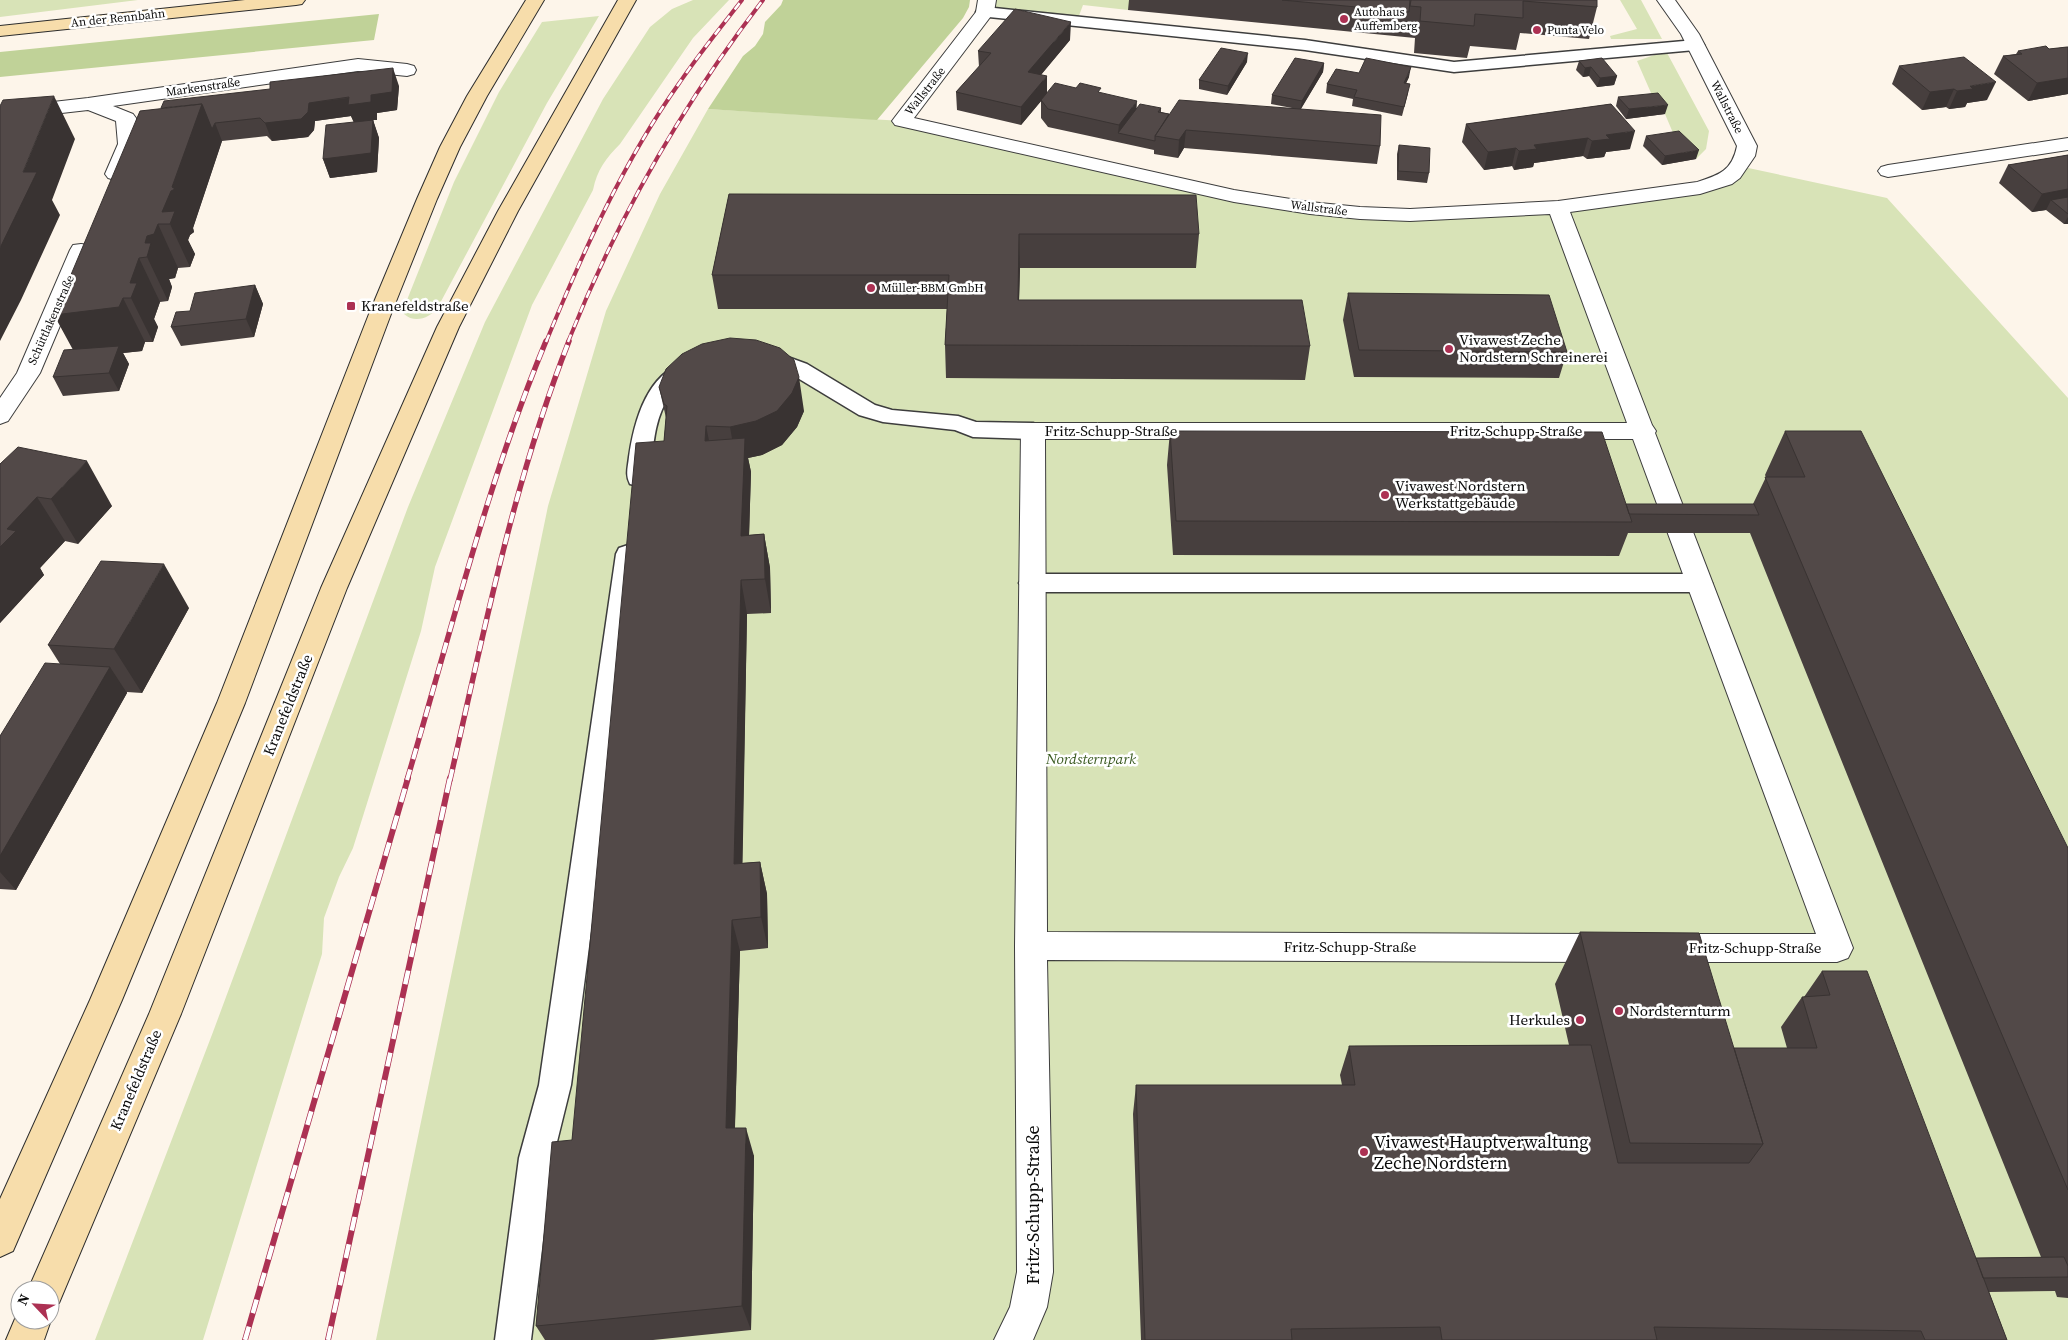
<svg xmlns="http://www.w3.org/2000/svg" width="2068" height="1340" font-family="'Source Serif 4',serif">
<rect width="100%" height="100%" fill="#fdf5ea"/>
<path fill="#d8e3b7" d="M0 0H138L0 17Z
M693 0H729L693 38 620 144C606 158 597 170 593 190L532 305 435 567 421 631 353 848 339 877 324 918 322 954 203 1340H95L213 1032 408 507 485 322 603 99 650 27 672 9Z
M987 0H1132L1128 10 1083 5 1077 21 985 12Z
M1620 0H1641L1662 39H1611L1610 36 1637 29Z
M599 16 547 103 438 307C430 318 415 324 404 314L403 310 454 182 499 92 542 22Z
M1666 51 1709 131 1706 149 1696 159 1676 140 1665 114 1655 102 1637 61Z
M708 109 902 121 1234 196 1410 215 1700 188 1739 166 1887 198 2068 398V1340H376L548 506 606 311 660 194Z"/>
<path fill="#c0d298" d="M783 0H970L969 7 963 18 877 120 708 109 743 56 755 46 763 34 765 22 781 5Z
M379 14 374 40 0 77V52Z"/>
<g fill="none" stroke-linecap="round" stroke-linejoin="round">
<defs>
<path id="lane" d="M985 7 1305 40 1454 62 1695 40 1701 41 1704 45 1701 49 1695 50 1454 72 1305 50 979 16 976 12 979 8Z
M762 351 785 356 807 364 875 405 892 410 958 416 976 422 1033 423 1041 426 1044 431 1041 436 1033 439 973 437 955 430 883 422 859 415 791 374 754 363 751 358 754 353Z
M687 362 695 364 698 369C691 380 678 386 670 396 653 418 653 452 650 478L646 484 638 486 630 484C625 475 628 467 629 457 634 422 647 372 687 362Z
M628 545 637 548 640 554 571 1085 553 1158 531 1340H495L519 1158 539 1085 616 554 619 548Z
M1032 574H1699L1708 577 1712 583 1708 589 1699 592H1032L1023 589 1019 583 1023 577Z"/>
<path id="street" d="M978 0H996L994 12 914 118 1234 190 1310 202 1360 207 1410 209 1558 201 1697 182C1719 175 1732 171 1737 146L1681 34 1657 0H1675L1699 34 1757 146 1755 156 1740 178 1732 184 1700 194 1570 212 1652 425 1656 431 1655 433 1853 948 1848 958 1837 962H1668L1657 958 1652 948 1657 938 1668 934H1816L1633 439H1045L1047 932 1610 934 1621 938 1626 948 1621 958 1610 962 1047 960 1053 1272 1047 1307 1033 1340H994L1010 1307 1017 1272 1015 946 1021 431 1025 425 1033 423H1627L1550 214 1410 221 1360 219 1310 214 1234 202 895 125 892 121 895 117 976 12Z
M358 59 407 64 414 66 416 70 414 74 407 76 358 71 113 106 133 114 136 118 138 144 125 174 122 178 115 180 108 178 105 174 118 144 116 121 88 110 0 120V108L88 98Z
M2068 138V150L1888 177 1881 175 1878 171 1881 167 1888 165Z
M81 244 89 245 92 250 40 373 8 421 0 424V398L17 373 70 250 73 245Z"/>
<path id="secondary" d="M245 0H305L302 4 296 5 0 36V26Z
M526 0H544L487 96 460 147 437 199 391 314 245 703 122 1000 13 1251 0 1257V1199L90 1000 217 703 369 314 417 199 440 147 467 96Z
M618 0H636L518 211 459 327 347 588 181 1014 59 1303 50 1307V1290H28L149 1014 321 588 437 327 498 211Z
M20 1307V1320H50V1316L51 1320 44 1340H6Z"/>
</defs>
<use href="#lane" stroke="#3d3d3d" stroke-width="3"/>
<use href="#street" stroke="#3d3d3d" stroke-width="2"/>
<use href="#secondary" stroke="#2c2c2c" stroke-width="2"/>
<use href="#lane" fill="#fff" fill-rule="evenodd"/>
<use href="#street" fill="#fff" fill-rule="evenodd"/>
<use href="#secondary" fill="#f7ddab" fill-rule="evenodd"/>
<defs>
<path id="rail-far2" d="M546 342C583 252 623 162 680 82 699 54 721 27 742 0
M568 342C617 219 682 105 763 0"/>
<path id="rail-far1" d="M407 780C450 635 488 480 546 341
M450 780C484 632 513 483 569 341"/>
<path id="rail" d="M245 1340 408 778
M328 1340 450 778"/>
</defs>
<use href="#rail-far2" stroke="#ac3153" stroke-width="4"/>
<use href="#rail-far1" stroke="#ac3153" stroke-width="5.5"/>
<use href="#rail" stroke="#ac3153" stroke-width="6"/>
<use href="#rail-far2" stroke="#fff" stroke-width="2.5" stroke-dasharray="8" stroke-linecap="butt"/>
<use href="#rail-far1" stroke="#fff" stroke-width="4" stroke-dasharray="11" stroke-linecap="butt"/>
<use href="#rail" stroke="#fff" stroke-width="4.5" stroke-dasharray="14" stroke-linecap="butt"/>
</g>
<path fill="#473f3e" d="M1129 0H1597V7L1589 39 1520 33 1516 50 1470 46 1467 58 1414 53 1415 38 1128 10Z
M1070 40 1041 75 1047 93H1100L1136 109 1161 108V112L1169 114 1292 108 1271 104 1272 95 1324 63 1323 72 1301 109 1380 146 1377 164 1184 148 1178 158 1154 154V150L1048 127 1041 118V101L1021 125 957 110 956 92 979 67 978 51Z
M2068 47V94L2028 101 1994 74 2003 56 2016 54 2018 51 2049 49Z
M1579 61 1617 76 1614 85 1597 87 1589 76 1583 77 1576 70Z
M1247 62 1227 95 1199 89V80Z
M1899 66 1987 100 1967 103 1965 107 1949 109 1946 107 1922 110 1892 84Z
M1409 77 1406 83 1408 93 1402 116 1352 106 1353 99 1326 93 1327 84Z
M399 86 397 110 377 113V120H373L379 138 377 172 330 178 323 159 354 122 351 116 315 121 314 130 308 137 272 141 267 136 222 141 193 228 194 232 190 235 188 240 195 254 190 267 178 268 175 278 169 279 172 287 168 301 160 302 154 319 158 327 153 342H145L142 351 123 353 129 364 119 391 63 396 53 377 73 350 140 111Z
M1618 97 1665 114 1626 119 1616 106Z
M1611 104 1630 149 1606 152 1604 157 1587 159 1583 156 1534 163 1533 167 1514 170 1512 166 1484 170 1462 142 1466 124Z
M1646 136 1696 159 1662 165 1643 146Z
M1399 145 1429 173 1427 183 1397 180V154Z
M2068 155V224H2064L2046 210 2032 212 1999 183 2008 165Z
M729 194 1199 234 1196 268H1020L1019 300 1310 346 1305 380 946 378 945 345 947 309H718L712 275Z
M255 285 263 304 254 337 181 346 171 327 190 311Z
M1348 293 1567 352 1559 378 1354 377 1343 320Z
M659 387 804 411 797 427 782 445 762 455 748 458 751 472 749 535 764 534 770 568 771 613 747 614 742 863 760 862 767 894 768 948 740 951 735 1128 754 1156 751 1330 653 1340H545L536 1326 572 1140 664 441 666 418Z
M1170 431 1626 504H1753L1766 477 1765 475 1785 431 2068 848V1298L2057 1297 2055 1291 1989 1292 2007 1340H1141L1133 1114 1136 1085H1342L1340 1075 1349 1046 1569 1045 1555 984 1580 932 1734 1048H1787L1781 1027 1802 997H1804L1822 971 1976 1258 2041 1257 1750 533H1628L1619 556 1173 555 1167 465Z
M0 464 112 506 78 544 65 541 40 568 44 575 0 623Z
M189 608 142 693 127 692V693L16 890 0 889V736L60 664 48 645Z"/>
<path fill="#393332" d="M1071 22 1070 40 1028 90V72Z
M1248 53 1247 62 1227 95 1228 86Z
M1324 63 1323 72 1300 110 1302 101Z
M1411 67 1409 77 1402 92 1404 83Z
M1591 67 1589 76 1583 77 1585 68Z
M393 68 399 86 397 110 377 113V120H373L379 138 377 172 330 178 323 159 354 123 351 116 315 121 314 130 308 137 272 141 265 123 309 103 371 95Z
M1047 76V94L1021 125V107Z
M1617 76 1614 85 1597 87 1600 78Z
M2068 78V94L2028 101 2037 83Z
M1996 82 1987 100 1967 103 1965 107 1949 109 1957 91 1970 86Z
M1954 89 1946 107 1922 110 1930 92Z
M54 96 75 139 52 200 60 215 21 300 0 341V248L23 172Z
M1137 101 1136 118 1118 133 1119 125Z
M202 104 215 123 222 141 193 228 194 232 190 235 188 240 195 254 190 267 170 224 162 212 172 187Z
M1668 105 1665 114 1626 119 1629 109Z
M1186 130 1184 148 1178 158 1179 140Z
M1635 131 1630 149 1606 152 1604 157 1587 159 1592 141 1606 135Z
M1588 138 1583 156 1534 163 1533 167 1514 170 1519 151 1534 145Z
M1516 148 1512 166 1484 170 1488 152Z
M1699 150 1696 159 1662 165 1665 156Z
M2068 189V206L2051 200 2046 210 2032 212 2042 194Z
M2068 217V224H2064Z
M158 224 178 268 175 278 169 279 172 287 168 301 147 257 145 243 147 236Z
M1019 234 1020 268 1018 334V300Z
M139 258 160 302 154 319 158 327 153 342 131 298 130 283Z
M255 285 263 304 254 337 246 319Z
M123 298 145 342 142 351 123 353 129 364 119 391 109 373 78 359 54 315Z
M799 377 804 411 797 427 782 445 762 455 748 458 751 472 748 570 741 536 736 461 730 427Z
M706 426 713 460 705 441Z
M87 461 112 506 78 544 51 499Z
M37 497 65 541 40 568 44 575 0 623V547L7 529Z
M764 534 770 568 771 613 765 579Z
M164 564 189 608 142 693 114 649Z
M741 580 747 614 742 895 734 864Z
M110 667 127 693 16 890 0 872V856Z
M760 862 767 894 768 948 761 917Z
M732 920 740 951 734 1155 726 1128Z
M746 1128 754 1156 751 1330 742 1306Z"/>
<path fill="#524948" stroke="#393332" d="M1282 0H1410L1409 12Z
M1411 0H1597V7L1523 1V18L1475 14 1474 26 1420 21 1421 7 1410 6Z
M1015 9 1071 22 1028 72 1047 76 1021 107 956 92 991 53 978 51Z
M2046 46 2049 49 2067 47H2068V78L2037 83 2003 56 2022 54 2018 51Z
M1221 48 1248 53 1228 86 1199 80Z
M1964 57 1996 82 1970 86 1973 89 1957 91 1954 89 1930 92 1899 66Z
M1295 58 1324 63 1302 101 1272 95Z
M1366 58 1411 67 1404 83 1410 84 1404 107 1354 97 1357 90 1327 84 1336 69 1359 73Z
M1602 58 1617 76 1600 78 1591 67 1585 68 1579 61Z
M393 68 392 92 371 95V102L348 105 349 97 309 103 308 112 301 119 265 123 260 118 215 123 212 129 202 104 161 108 164 101 270 89V82Z
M1055 83 1076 88 1080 83 1101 88 1098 92 1137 101 1119 125 1048 109 1041 100Z
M1658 93 1668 105 1629 109 1618 97Z
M54 96 23 172H37L0 248V106L3 100Z
M1179 100 1381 115 1380 146 1186 130 1179 140 1155 136Z
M202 104 172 187 175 189 171 191 162 212 175 211 170 224H158L154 234 147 236 145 243H151L147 257 139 258 130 283H137L131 298H123L119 307 54 315 140 111Z
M1140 104 1161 108 1158 112 1169 114 1155 136V141L1118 133Z
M1611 104 1635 131 1606 135 1610 139 1592 141 1588 138 1534 145 1537 149 1519 151 1516 148 1488 152 1466 124Z
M373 120 371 153 323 159 326 125Z
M1679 131 1699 150 1665 156 1646 136Z
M1399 145 1430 148 1429 173 1398 171Z
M2068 155V189L2042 194 2008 165Z
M729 194 1196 195 1199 234H1019L1018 300H1302L1310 346 945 345 949 275H712Z
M2068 197V214L2051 200Z
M255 285 246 319 171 327 176 312 190 311 195 293Z
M1348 293 1549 295 1567 352 1359 350Z
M730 338 756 340 780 348 794 360 799 377 792 393 777 411 756 421 730 427 706 426 705 441 745 438 741 536 764 534 765 579 741 580 734 864 760 862 761 917 732 920 726 1128H746L742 1306 536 1326 552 1142 572 1140 636 443 664 441 667 406 664 404 659 387 666 369 682 354 702 344Z
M119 346 109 373 53 377 64 350Z
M1170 431 1602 432 1632 522 1176 521Z
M1785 431H1861L2068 848V1190L1765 477H1805Z
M18 447 87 461 51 499 37 497 7 529 16 531 0 547V464Z
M1626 504H1754L1759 515 1629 514Z
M101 561 164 564 114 649 48 645Z
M45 663 110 667 0 856V736Z
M1580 932 1699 933 1763 1144 1630 1143Z
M1822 971H1867L2007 1340H1925L1921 1331 1654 1327 1657 1340H1442L1440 1327 1291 1329 1292 1340H1145L1136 1085H1355L1349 1046 1591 1045 1618 1163H1749L1763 1144 1734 1048H1817L1802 997 1830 995Z
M2064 1257 2068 1266V1277L1983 1278 1976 1258Z"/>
<g fill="#ac3153" stroke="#fff" stroke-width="2">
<circle cx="1344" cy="19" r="5"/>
<circle cx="1537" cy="30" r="5"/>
<circle cx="871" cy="288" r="5"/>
<rect x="346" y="301" width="10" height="10" rx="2.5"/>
<circle cx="1449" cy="349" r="5"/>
<circle cx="1385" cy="495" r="5"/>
<circle cx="1619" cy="1011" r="5"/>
<circle cx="1580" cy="1020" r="5"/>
<circle cx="1364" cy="1152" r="5"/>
</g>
<g text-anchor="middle" stroke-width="5" stroke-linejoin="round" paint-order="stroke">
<g font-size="12" fill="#0a0a0a" stroke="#fff" text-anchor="start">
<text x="1354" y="16">Autohaus<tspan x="1354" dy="14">Auffemberg</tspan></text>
<text x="1547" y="34">Punta Velo</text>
<text x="881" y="292">Müller-BBM GmbH</text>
</g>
<g font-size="12" fill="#0a0a0a" stroke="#fff">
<text transform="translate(118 18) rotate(-6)" y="4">An der Rennbahn</text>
<text transform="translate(203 87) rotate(-8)" y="4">Markenstraße</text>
<text transform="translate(925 91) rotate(-52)" y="4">Wallstraße</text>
<text transform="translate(1727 107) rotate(63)" y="4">Wallstraße</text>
<text transform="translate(1319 208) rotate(7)" y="4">Wallstraße</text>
<text transform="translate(51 320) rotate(-66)" y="4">Schüttlakenstraße</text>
</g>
<g font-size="15" fill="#0a0a0a" stroke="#fff" text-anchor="start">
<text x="361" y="311">Kranefeldstraße</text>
<text x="1459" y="345">Vivawest Zeche<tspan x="1459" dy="17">Nordstern Schreinerei</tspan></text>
<text x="1395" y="491">Vivawest Nordstern<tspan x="1395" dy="17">Werkstattgebäude</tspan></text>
<text x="1629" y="1016">Nordsternturm</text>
<text x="1570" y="1025" text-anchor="end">Herkules</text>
</g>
<g font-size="15" fill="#0a0a0a" stroke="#fff">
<text x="1111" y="436">Fritz-Schupp-Straße</text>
<text x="1516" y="436">Fritz-Schupp-Straße</text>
<text transform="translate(288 705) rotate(-68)" y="5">Kranefeldstraße</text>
<text x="1350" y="952">Fritz-Schupp-Straße</text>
<text x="1755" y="953">Fritz-Schupp-Straße</text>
<text transform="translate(136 1080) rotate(-67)" y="5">Kranefeldstraße</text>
</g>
<g font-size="15" font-style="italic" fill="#3b5b22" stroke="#fff">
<text x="1091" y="764">Nordsternpark</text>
</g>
<g font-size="18" fill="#0a0a0a" stroke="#fff" text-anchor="start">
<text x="1374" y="1148">Vivawest Hauptverwaltung<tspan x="1374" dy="21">Zeche Nordstern</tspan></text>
</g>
<g font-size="18" fill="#0a0a0a" stroke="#fff">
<text transform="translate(1033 1205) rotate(-90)" y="6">Fritz-Schupp-Straße</text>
</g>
</g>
<g transform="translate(35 1305) rotate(295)"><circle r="24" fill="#ffffff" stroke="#9d9d9d"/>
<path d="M0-4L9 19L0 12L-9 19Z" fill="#ac3153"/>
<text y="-8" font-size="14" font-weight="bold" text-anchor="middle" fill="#0a0a0a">N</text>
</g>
</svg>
